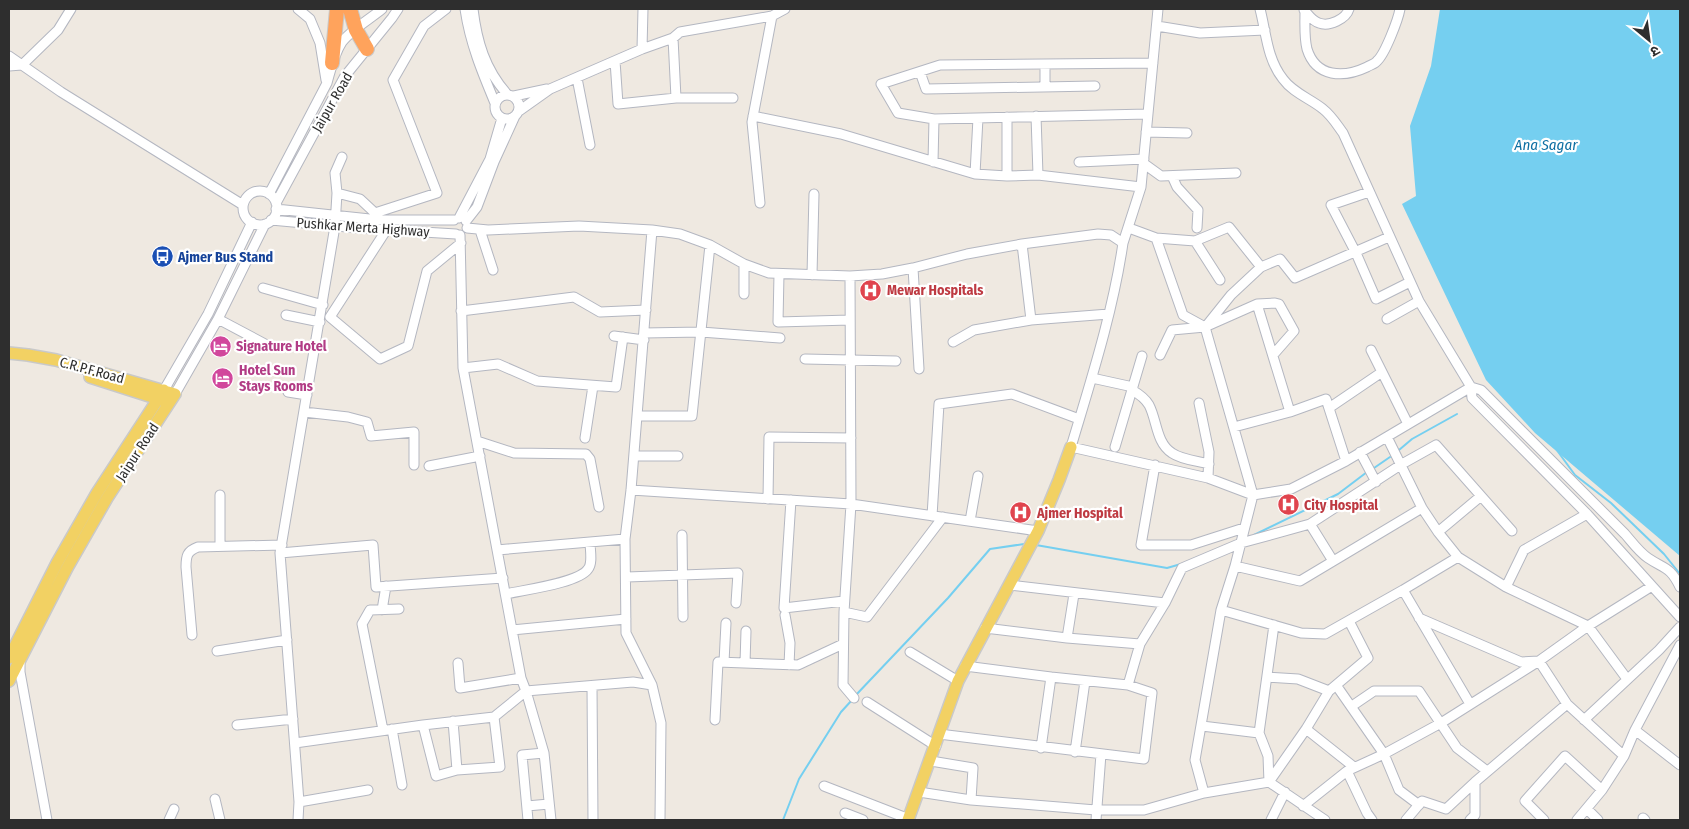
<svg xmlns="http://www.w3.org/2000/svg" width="1689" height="829" font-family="'Fira Sans Condensed','Noto Sans Devanagari',sans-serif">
<rect width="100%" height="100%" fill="#efe9e1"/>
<path fill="#75cff0" d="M1440 9H1680V556L1535 433 1486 380 1402 204 1416 196 1410 126 1431 66Z"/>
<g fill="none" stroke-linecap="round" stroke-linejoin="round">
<path stroke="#75cff0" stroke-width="2" d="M1556 449 1575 475 1611 503 1664 554 1680 574
M1399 450 1412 439 1457 414
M1374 468 1390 457
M1254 535 1338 494 1367 472
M1036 545 1167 568 1181 564
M855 696 948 598 990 549 1024 544
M783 820 799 779 841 712 852 700"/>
<defs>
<path id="minor" d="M298 9 310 19 320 43 326 80
M465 9C470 43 482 72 495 103
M473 9C477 42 485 69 507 94
M1260 9C1266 32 1267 59 1283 79 1293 93 1311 99 1323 109 1332 116 1337 125 1343 133L1419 301 1471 387 1472 398 1587 514 1680 617
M1304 10C1308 14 1312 21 1319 23 1329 27 1346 19 1349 9
M1305 11C1305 23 1304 37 1307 49 1316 78 1344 78 1367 67 1370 65 1375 64 1377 61 1385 54 1398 20 1400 9
M1157 26 1200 33 1265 30
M642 49 643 9
M9 56 61 92 243 205
M615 61 618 104 676 98 673 38
M9 66 22 65 58 30 71 9
M920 72 926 89 1095 86
M577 78 590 145
M1045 87V64
M495 107a12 12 0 1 1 24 0a12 12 0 1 1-24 0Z
M514 96 547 89
M676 98H733
M519 111 550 89 642 49 673 38 680 32 772 16 785 9
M1148 114 934 119 898 113 881 84 940 65 1153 63
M753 116 841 134 975 174 1007 176 1038 175 1141 187
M1036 116 1038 175
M1146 132 1187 133
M342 157 335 173 337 193 360 199 375 213 437 193 393 80 424 26 446 9
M933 162 934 119
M1079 162 1144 159
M1143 163 1161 176 1236 173
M975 174 978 118
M1007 176V117
M1172 176 1177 187 1198 210 1197 228
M243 208a17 17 0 1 1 34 0a17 17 0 1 1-34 0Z
M1369 192 1331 205 1356 253 1376 299 1410 282
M269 194 327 83C331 69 334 54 342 42 351 30 370 19 382 9
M276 203 345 76 392 18 398 9
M760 203 752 122 772 16
M276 209 379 220H454
M459 218 490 159 502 118
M271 220 358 228 456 234
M466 221 477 207 494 162 515 116
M467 228 488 230 579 226 652 230 680 234 710 245 744 264 769 273 850 276 882 274 913 268 967 254 1022 244 1098 234 1111 235 1123 243C1113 312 1091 380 1071 447L1208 478 1253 495 1291 489 1346 461 1471 387 1481 390 1625 534C1632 542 1639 552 1648 558 1664 569 1670 566 1680 587
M1129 228 1156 238 1195 241 1229 227 1261 267 1231 295 1207 325
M387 229 330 317 380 359 408 346 427 271 461 243
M480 230 493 270
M652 230 631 490 625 539 626 633 652 685
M460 235 463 368 521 678 526 691 633 682 652 685 661 723 660 820
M1156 238 1183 315 1205 327 1253 495 1235 566 1221 610 1195 760 1204 793
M1195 241 1220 280
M1123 243 1141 187 1158 9
M1261 267 1280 259 1295 278 1389 237
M913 268 919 369
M779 274 778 322 850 320
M812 275 814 194
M850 276 851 504 844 612 843 685 854 698
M263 288 323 305
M744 294V264
M1257 304 1275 303 1279 304 1294 331 1273 355
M461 311 574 297 600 312 646 310
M286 315 320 322
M218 319 265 344
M1387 319 1419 301
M1031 320 1109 314
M644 333 701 332 780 338
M614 336 644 340
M953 342 974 330 1031 320 1022 244
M1371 350 1408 424
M1160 355 1172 330 1205 327 1257 304 1290 412 1326 399 1346 461
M805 359 896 361
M463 368 498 364 537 381 616 387 623 337
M1092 378 1133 387
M164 390 208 314 252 222
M1132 390C1139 394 1145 398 1149 405 1157 420 1156 443 1172 453 1182 460 1198 461 1209 464
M288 392 307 395
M175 394 218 319 265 224
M1199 403 1209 452 1208 478
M1329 408 1382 372
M304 412 348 417 367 422 371 436 414 432V465
M637 416H692L710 245
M1234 427 1290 412
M1387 437 1422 508 1438 532 1458 557 1506 587 1588 626 1627 679
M585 438 593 386
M477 441 514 453 586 454 590 459 599 507
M1115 447 1142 356
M1360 452 1376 482
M634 456H678
M1155 465 1141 545H1191L1244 528
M429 466 480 456
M631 490 851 504 1038 531
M768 499 769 437 851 438
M791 500 784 608 844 601
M932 516 939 404 1012 394 1079 419
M970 521 978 476
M1310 524 1333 561
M1438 532 1481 496
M682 535 683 617
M220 546V495
M497 550 625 539
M280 553 373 545 376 587 503 578
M1235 566 1300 581 1422 508
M627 577 738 573 736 603
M1010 585 1165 603
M1506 587 1524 550 1587 514
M1403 590 1470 704
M506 594C523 590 579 583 588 569 593 563 590 550 590 542
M382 610 386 586
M1221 610 1301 633 1325 634 1403 590 1458 557
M844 612 867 617 943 517
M785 615 790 643 789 665
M1419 618 1521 662 1539 661 1567 704 1624 756
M985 628 1067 638 1140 644
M512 630 626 619
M192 635 186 567C186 556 187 551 198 547L282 545
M1067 638 1074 594
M217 651 287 640
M910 652 958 681
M20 660V672L47 820
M724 662 726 623
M458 663 460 688 521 678
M745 663 746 631
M1267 677 1298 679 1329 691
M1128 685 1140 644 1165 603 1182 568 1241 543 1310 524 1402 464 1436 445 1512 531
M1336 685 1384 754 1399 790 1419 805
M592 686 593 820
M867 702 936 746
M1352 706 1374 691H1419L1457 748 1487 771
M715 720 718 662 798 665 843 644
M1584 720 1659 650 1680 627
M453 721 457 770
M237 725 293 719
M423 725 436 776 457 770 500 767 494 717 526 691 544 753 551 820
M1202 726 1259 733 1274 625
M392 729 402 785
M1306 729 1354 767
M383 730 362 624 370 610 399 609
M1635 730 1680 765
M1259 733 1268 756 1269 782
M939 734 1144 759 1152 693 1128 685 1051 677 965 666
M295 743 423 725 494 717
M1041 748 1051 677
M1075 752 1085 681
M931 761 973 768 971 800
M1347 771 1367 813 1372 820
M1269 782 1306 729 1329 691 1368 658 1349 621
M824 786 909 819
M919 792 971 800 1096 810H1144L1204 793 1269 782 1325 820
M215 799 220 820
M299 802 368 790
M527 806 549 804
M1303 806 1347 771 1384 754 1441 723 1539 661 1588 626 1652 586
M1587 809 1598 820
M845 813 863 820
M1643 818 1645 820
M169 820 174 809
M298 820 299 802 280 553 335 226 337 193
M528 820 522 755 544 753
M1096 820 1101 754
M1271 820 1285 792
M1406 820 1422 801 1446 809 1475 782
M1470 820 1475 815V782L1567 704
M1544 820 1525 801 1565 756 1602 790
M1577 820 1602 790 1624 756 1635 730 1680 645"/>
<path id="major" d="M9 353 28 355 56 360 175 394 107 498 67 568 9 681
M90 377 165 401
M9 658 57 563 97 493 164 390
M908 820 958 681 1038 531 1059 480 1071 447"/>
<path id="highway" d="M350 9 356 30 367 49
M332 63 337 9"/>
</defs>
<use href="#minor" stroke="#b4b7c1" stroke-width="11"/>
<use href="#major" stroke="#c9c9c9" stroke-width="14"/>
<use href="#highway" stroke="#c9c9c9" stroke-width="16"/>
<use href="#minor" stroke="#fff" stroke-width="9"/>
<use href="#major" stroke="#f2d163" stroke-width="11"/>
<use href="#highway" stroke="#ffa35c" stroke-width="14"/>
</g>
<defs>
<symbol id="bus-disc" viewBox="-11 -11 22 22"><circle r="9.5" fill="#1a4fb4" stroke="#fff"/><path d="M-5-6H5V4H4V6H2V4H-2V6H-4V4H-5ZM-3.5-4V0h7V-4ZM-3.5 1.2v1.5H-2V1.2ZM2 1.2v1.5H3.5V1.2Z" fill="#fff"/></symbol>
<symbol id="hospital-disc" viewBox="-11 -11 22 22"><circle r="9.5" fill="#e0444e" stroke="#fff"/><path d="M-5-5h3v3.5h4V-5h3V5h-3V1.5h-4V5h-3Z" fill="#fff"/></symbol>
<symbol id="hotel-disc" viewBox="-11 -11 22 22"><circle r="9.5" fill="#d1479c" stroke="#fff"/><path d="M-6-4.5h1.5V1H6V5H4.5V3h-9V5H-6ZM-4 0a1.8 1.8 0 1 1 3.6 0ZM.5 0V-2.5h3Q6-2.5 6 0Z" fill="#fff"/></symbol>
</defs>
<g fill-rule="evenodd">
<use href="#bus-disc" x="150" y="244" width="25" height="25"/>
<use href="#hospital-disc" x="858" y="278" width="25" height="25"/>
<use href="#hotel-disc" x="208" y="334" width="25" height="25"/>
<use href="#hotel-disc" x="210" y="366" width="25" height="25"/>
<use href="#hospital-disc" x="1276" y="492" width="25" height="25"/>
<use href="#hospital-disc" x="1008" y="500" width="25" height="25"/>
</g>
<g text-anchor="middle" stroke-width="4.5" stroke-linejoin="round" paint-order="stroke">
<g font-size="14" fill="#2e2e2e" stroke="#fff">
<text transform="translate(332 102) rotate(-60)" y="5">Jaipur Road</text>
<text transform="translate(363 227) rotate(4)" y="5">Pushkar Merta Highway</text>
<text transform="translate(92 370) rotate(15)" y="5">C.R.P.F.Road</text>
<text transform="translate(137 452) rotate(-57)" y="5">Jaipur Road</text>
</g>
<g font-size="14" font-weight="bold" fill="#164399" stroke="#fff" text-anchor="start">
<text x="178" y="262">Ajmer Bus Stand</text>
</g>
<g font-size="14" font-weight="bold" fill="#be3a42" stroke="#fff" text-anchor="start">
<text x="887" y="295">Mewar Hospitals</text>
<text x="1304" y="510">City Hospital</text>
<text x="1037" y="518">Ajmer Hospital</text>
</g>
<g font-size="14" font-weight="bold" fill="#b23c85" stroke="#fff" text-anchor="start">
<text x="236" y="351">Signature Hotel</text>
<text x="239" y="375">Hotel Sun<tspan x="239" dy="16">Stays Rooms</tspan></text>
</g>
<g font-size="15" font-style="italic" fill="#0d6fa3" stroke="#fff">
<text x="1546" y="150">Ana Sagar</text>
</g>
</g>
<rect width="1689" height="829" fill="none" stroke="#2e2e2e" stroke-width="20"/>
<g transform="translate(1649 40) rotate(151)" stroke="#ffffff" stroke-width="4" paint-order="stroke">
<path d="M0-4L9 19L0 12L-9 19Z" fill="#2e2e2e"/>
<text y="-8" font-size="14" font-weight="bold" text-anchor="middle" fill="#2e2e2e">उ</text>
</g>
</svg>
